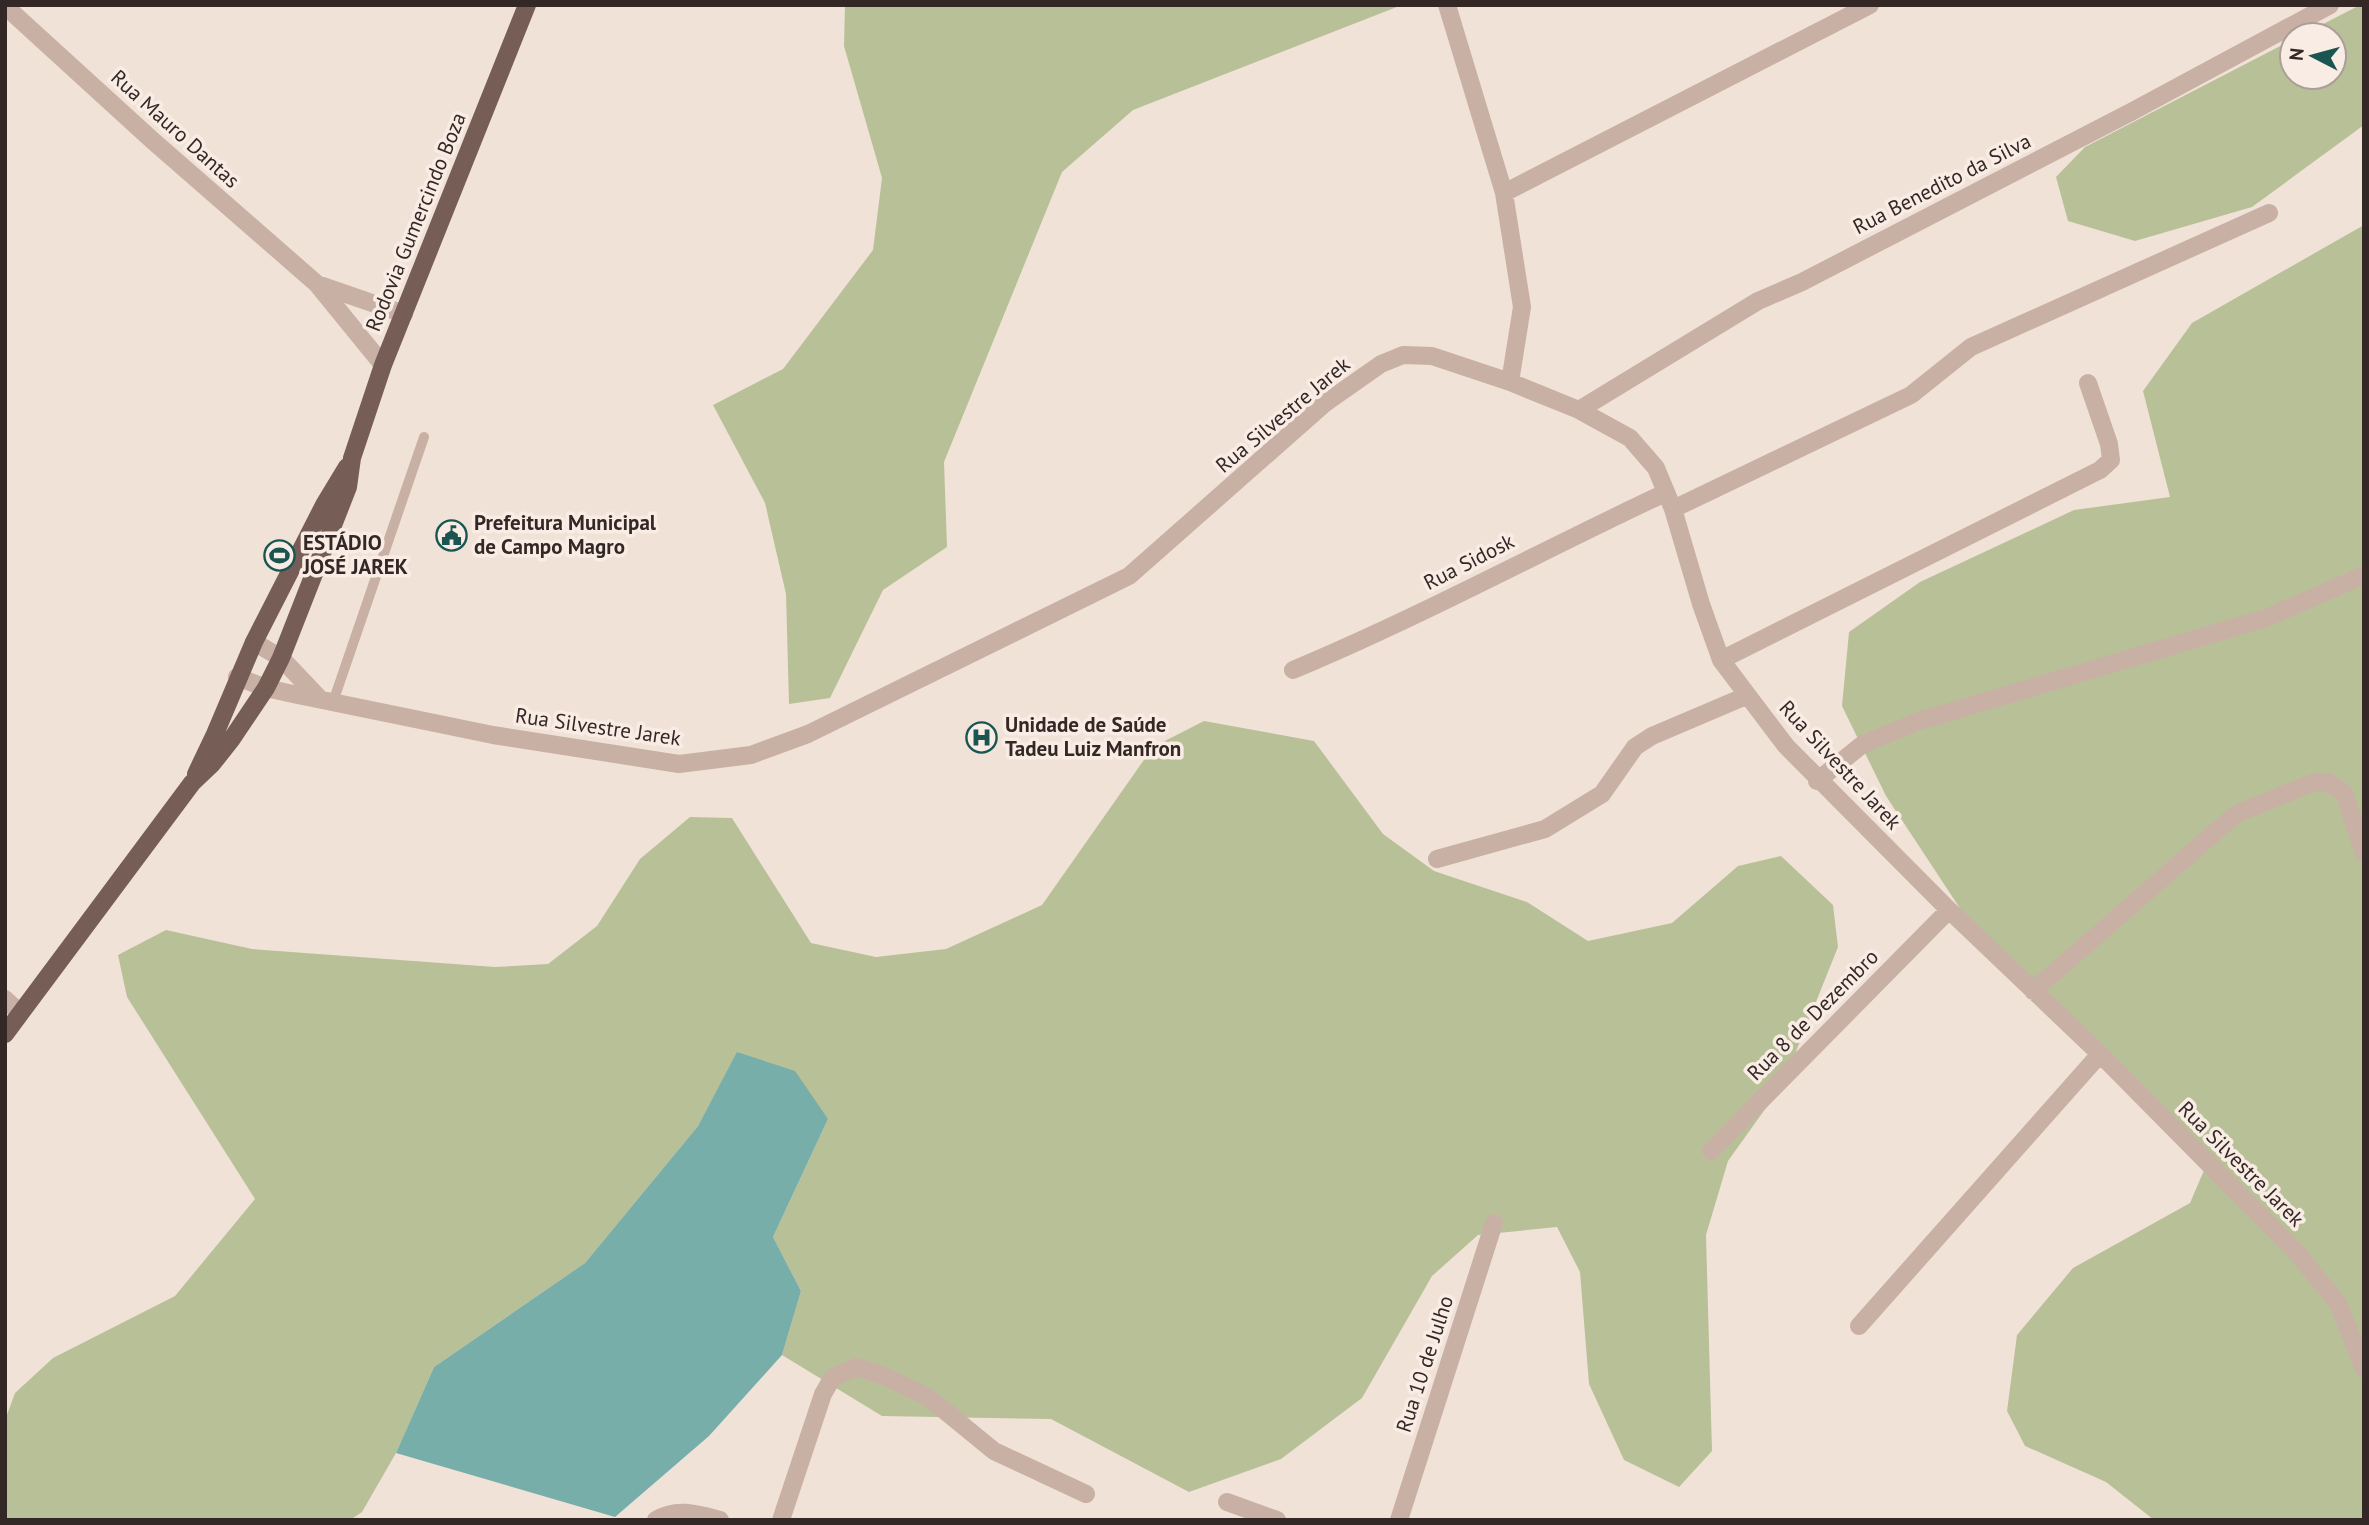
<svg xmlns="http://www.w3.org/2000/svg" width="2369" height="1525" font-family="'PT Sans',sans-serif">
<rect width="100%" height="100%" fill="#f1e2d8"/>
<path fill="#b8c098" d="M845 5H1402L1133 110 1062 172 944 462 947 547 883 590 830 698 789 704 786 594 765 503 713 405 783 369 873 250 882 178 844 46Z
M2360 5H2364V125L2252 207 2135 241 2068 221 2056 177 2085 147 2292 40V77H2334V35H2302Z
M2364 225V1520H2154L2106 1482 2025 1446 2007 1411 2017 1335 2073 1268 2190 1203 2205 1168 1967 919 1886 796 1842 706 1849 632 1920 582 2074 510 2170 497 2143 391 2192 323Z
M1204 721 1314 741 1383 834 1434 871 1527 902 1588 941 1672 923 1738 866 1781 856 1833 905 1838 947 1783 1084 1728 1161 1706 1235 1712 1451 1679 1487 1624 1460 1589 1384 1580 1272 1557 1227 1478 1235 1432 1276 1362 1398 1281 1459 1189 1492 1051 1419 882 1416 782 1355 801 1291 773 1237 828 1119 738 1052 698 1126 585 1263 434 1367 396 1453 362 1512 350 1520H5V1420L15 1393 53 1358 175 1296 255 1199 127 997 118 955 166 930 252 949 495 967 548 964 597 926 640 859 690 817 732 818 811 943 876 957 946 949 1042 905 1153 747Z"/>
<path fill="#77aea9" d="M737 1052 795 1071 828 1119 773 1237 801 1291 782 1355 709 1436 615 1517 396 1453 434 1367 585 1263 698 1126Z"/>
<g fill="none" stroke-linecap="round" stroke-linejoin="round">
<path stroke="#c9b0a4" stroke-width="10" d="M333 702 424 437"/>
<path stroke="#c9b0a4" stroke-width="18" d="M1447 5 1504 193 1522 307 1510 382
M5 6 152 140 317 284 383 365
M1504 193 1870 5
M317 284 404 314
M1579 410 1758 301 1802 282 2131 112 2330 5
M1673 509 1911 395 1971 347 2269 213
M254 642 281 658 320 699
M1721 660 2100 470 2111 460 2109 444 2088 383
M1293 670C1420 617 1541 551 1665 493
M237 677 266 688 293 694 493 735 679 764 751 755 808 734 1129 576 1324 404 1381 364 1403 355 1432 356 1510 382 1579 410 1630 438 1656 468 1673 509 1701 604 1721 660 1786 746 1949 910 2100 1054 2297 1253 2338 1303 2364 1369
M1817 781 1863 744 1919 721 2266 618 2364 575
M1437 859 1545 829 1602 794 1635 747 1652 736 1746 696
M2033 991 2236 814 2312 783 2328 782 2344 793 2364 853
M5 999 20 1013
M1711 1151 1949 910
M1859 1326 2100 1054
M1227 1502 1277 1520
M656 1520C677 1507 698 1514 720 1520
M781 1520 823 1394 833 1377 857 1367 884 1376 928 1397 994 1451 1086 1494
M1399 1520 1494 1223"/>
<path stroke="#765d56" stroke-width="18" d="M196 774 215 734 254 642 324 505 347 467
M5 1034 192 783 212 764 231 740 266 688 281 658 348 487 352 458 383 365 527 5"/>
</g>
<defs>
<symbol id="civic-ring" viewBox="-11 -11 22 22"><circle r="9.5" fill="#f9ece4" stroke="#1b5551" stroke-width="1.5"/><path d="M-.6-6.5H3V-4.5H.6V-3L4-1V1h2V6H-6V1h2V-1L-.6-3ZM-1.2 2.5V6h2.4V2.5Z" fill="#1b5551"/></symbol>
<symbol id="stadium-ring" viewBox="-11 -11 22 22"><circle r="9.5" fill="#f9ece4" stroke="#1b5551" stroke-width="1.5"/><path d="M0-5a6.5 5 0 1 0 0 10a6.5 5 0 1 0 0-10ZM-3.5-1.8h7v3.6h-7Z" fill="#1b5551"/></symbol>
<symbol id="hospital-ring" viewBox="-11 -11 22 22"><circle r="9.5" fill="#f9ece4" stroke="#1b5551" stroke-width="1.5"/><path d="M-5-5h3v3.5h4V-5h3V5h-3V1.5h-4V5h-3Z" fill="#1b5551"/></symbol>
</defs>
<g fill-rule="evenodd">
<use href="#civic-ring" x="434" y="518" width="35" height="35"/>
<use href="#stadium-ring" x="262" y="538" width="35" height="35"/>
<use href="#hospital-ring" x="964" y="720" width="35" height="35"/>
</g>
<g text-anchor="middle" stroke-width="7" stroke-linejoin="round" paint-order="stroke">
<g font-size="21" fill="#342826" stroke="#f9ece4">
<text transform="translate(175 129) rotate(42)" y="7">Rua Mauro Dantas</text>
<text transform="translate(1942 184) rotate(-27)" y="7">Rua Benedito da Silva</text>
<text transform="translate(416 222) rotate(-68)" y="7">Rodovia Gumercindo Boza</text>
<text transform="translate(1283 415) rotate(-40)" y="7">Rua Silvestre Jarek</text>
<text transform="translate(1469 562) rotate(-27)" y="7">Rua Sidosk</text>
<text transform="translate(598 727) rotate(8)" y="7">Rua Silvestre Jarek</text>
<text transform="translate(1840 765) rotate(47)" y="7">Rua Silvestre Jarek</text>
<text transform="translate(1813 1015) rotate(-45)" y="7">Rua 8 de Dezembro</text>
<text transform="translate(2241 1164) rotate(45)" y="7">Rua Silvestre Jarek</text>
<text transform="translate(1425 1364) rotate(-72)" y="7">Rua 10 de Julho</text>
</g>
<g font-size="21" font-weight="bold" fill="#342826" stroke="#f9ece4" text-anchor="start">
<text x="474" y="530">Prefeitura Municipal<tspan x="474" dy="24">de Campo Magro</tspan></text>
<text x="303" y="550">ESTÁDIO<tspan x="303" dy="24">JOSÉ JAREK</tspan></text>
<text x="1005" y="732">Unidade de Saúde<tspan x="1005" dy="24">Tadeu Luiz Manfron</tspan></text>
</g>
</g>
<rect width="2369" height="1525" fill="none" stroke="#342826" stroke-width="14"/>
<g transform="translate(2313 56) rotate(276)"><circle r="33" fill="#f9ece4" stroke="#aa9e98" stroke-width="2"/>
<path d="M0-5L12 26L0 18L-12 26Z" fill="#1b5551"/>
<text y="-10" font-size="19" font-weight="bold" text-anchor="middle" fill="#342826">N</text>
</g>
</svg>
